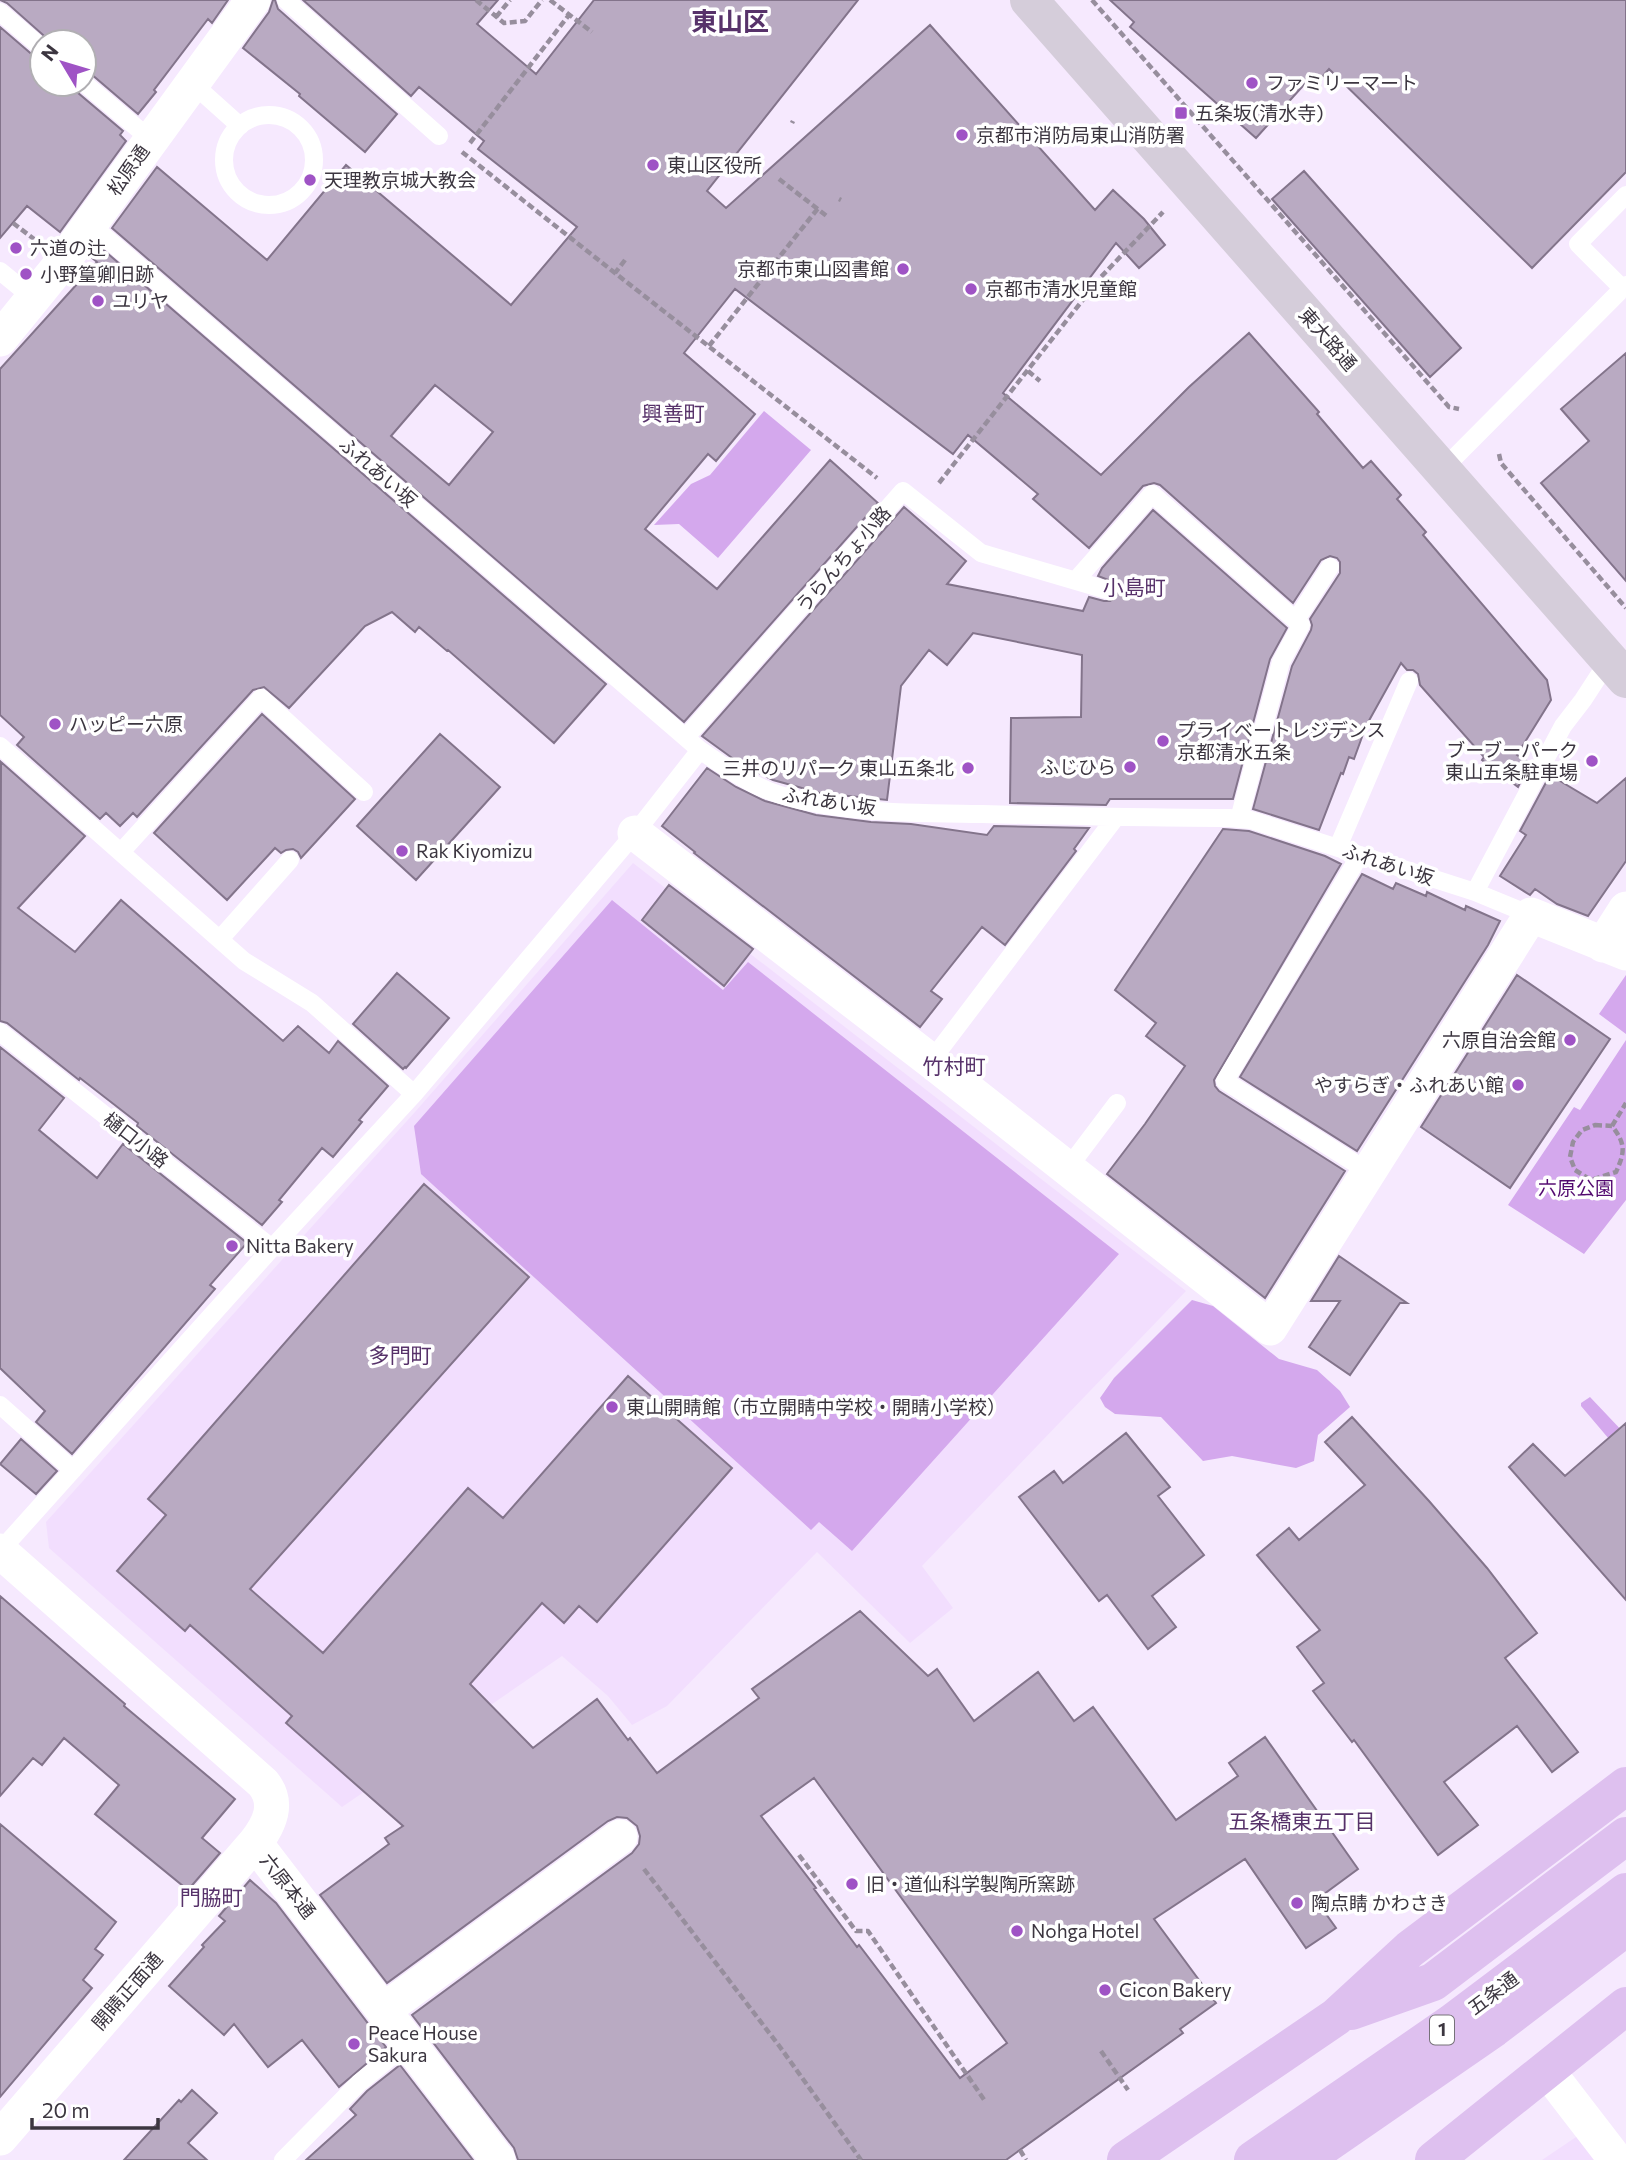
<svg xmlns="http://www.w3.org/2000/svg" width="1626" height="2160" font-family="Commissioner,'Noto Sans JP',sans-serif">
<rect width="100%" height="100%" fill="#f6e9fe"/>
<path fill="#f2defe" d="M633 863 1186 1291 922 1566 953 1608 910 1643 817 1552 667 1706 632 1725 608 1696 562 1656 342 1807 49 1548 46 1522 415 1112Z
M1582 2133 1601 2160H1542Z"/>
<path fill="#d4a8ed" d="M764 411 811 450 718 558 679 524 654 525 691 484 710 475Z
M612 900 723 990 748 962 1119 1254 852 1551 819 1522 811 1530 421 1174 414 1126Z
M1626 975V1034L1599 1014Z
M1626 1040V1200L1584 1254 1508 1205 1574 1107 1580 1110Z
M1192 1300 1213 1306 1279 1359 1317 1370 1340 1391 1350 1407 1318 1435 1314 1461 1296 1468 1232 1456 1203 1461 1161 1417 1115 1414 1105 1407 1100 1398 1114 1378Z
M1590 1397 1626 1435V1459L1581 1406V1403Z"/>
<path fill="#b9aac2" stroke="#83748b" stroke-width="2" fill-rule="evenodd" d="M0 0H228L212 23 208 19 154 90 156 92 138 114 91 74 84 72V42H51L7 3Z
M273 0H275L278 9 397 114 365 152 299 96 300 94 243 48 269 12Z
M303 0H498L477 24 536 74 594 0H858L707 191 726 208 930 25 1095 210 1113 190 1144 219 1165 245 1139 268 1116 243 1003 393 1101 475 1189 387 1249 333 1319 412 1317 414 1363 468 1371 461 1401 495 1397 499 1426 532 1423 535 1547 680 1551 700 1517 755 1530 763 1518 787 1482 760 1484 757 1420 685 1418 674 1413 670H1407L1401 663 1366 726 1354 759 1349 757 1343 774 1341 773 1319 830 1253 809 1292 666 1311 630 1312 625 1310 619 1340 573V562L1337 558 1330 556 1321 560 1293 603 1160 485 1154 483 1143 486 1089 548 1033 499 1038 494 968 435 953 454 735 289 684 353 755 414 716 461 708 454 645 529 717 589 830 460 878 503 684 722 112 228 157 167 267 260 346 165 511 305 577 227 478 149 484 141 419 87 411 96ZM435 385 493 432 449 485 391 436Z
M1110 0H1626V172L1532 268 1329 69 1316 84 1310 78 1256 138 1130 27 1134 22Z
M0 27 35 57 42 59V84H73L77 92 123 131 120 135 126 141 60 232 27 206 0 238Z
M1304 171 1461 348 1430 377 1272 199Z
M99 246 606 684 554 743 448 650 447 651 419 627 415 632 392 612 365 626 289 708 264 687 253 690 137 817 133 813 120 826 106 813 100 819 17 745 24 737 0 715V369L97 262 91 257Z
M1626 353V581L1541 483 1589 441 1561 409Z
M904 507 966 561 947 584 1083 611 1089 597 1104 601H1110L1115 598 1118 593 1116 583 1098 576 1102 568 1153 510 1287 628 1270 659 1233 799H1110L1106 805 1010 803 1011 718 1081 717 1082 655 973 633 947 665 929 650 901 686 887 800 820 793 773 780 739 763 702 736Z
M262 714 355 799 301 858 298 852 293 849 286 850 281 853 275 848 227 900 154 833Z
M440 734 500 787 416 880 357 826Z
M1 762 85 836 18 908 75 952 121 900 283 1041 298 1026 329 1053 338 1041 388 1086 359 1120 362 1122 333 1157 322 1148 279 1200 282 1202 262 1225 137 1126 138 1123 80 1078 79 1080 7 1023 0 1021Z
M707 768 736 787 765 801 816 815 871 822 911 824 987 835 994 826 1089 828 1074 849 1076 851 1005 945 982 927 931 991 942 999 920 1027 694 853 695 852 662 826Z
M1550 775 1597 803 1626 778V861L1588 916 1557 904 1535 889 1530 895 1500 876 1526 835 1520 831Z
M1223 829 1249 831 1325 856 1341 864 1214 1080 1215 1086 1219 1091 1345 1171 1265 1298 1107 1174 1145 1124 1185 1066 1146 1036 1156 1023 1115 990Z
M1362 874 1393 889 1396 883 1426 896 1427 892 1465 910 1466 906 1500 921 1488 945 1357 1151 1240 1077Z
M669 885 753 949 724 986 642 920Z
M397 973 449 1018 406 1068 405 1067 403 1069 353 1024Z
M1517 975 1610 1039 1510 1188 1421 1127Z
M0 1047 64 1098 39 1130 97 1178 123 1144 247 1243 210 1285 215 1289 72 1454 36 1422 45 1411 0 1368Z
M424 1184 529 1277 250 1589 323 1653 468 1488 503 1518 628 1376 732 1468 597 1622 579 1606 564 1623 542 1603 470 1684 533 1748 597 1699 628 1740 630 1738 657 1773 759 1698 752 1689 860 1611 928 1676 937 1669 974 1721 1038 1672 1074 1721 1093 1707 1176 1820 1238 1776 1229 1763 1265 1737 1358 1869 1316 1900 1336 1928 1306 1948 1245 1859 1154 1919 1216 2003 1180 2029 1183 2033 1006 2160H518L514 2148 412 2015 632 1853 639 1844 640 1836 637 1826 627 1818 617 1817 608 1821 387 1983 320 1895 389 1844 385 1838 403 1826 286 1723 292 1716 190 1625 185 1631 117 1571 166 1515 148 1499ZM814 1778 1007 2043 960 2078 859 1945 857 1947 814 1889 816 1888 761 1816Z
M1339 1256 1407 1303H1400L1350 1375 1309 1347 1340 1301H1311Z
M1352 1417 1429 1501 1487 1568 1537 1633 1505 1658 1578 1752 1552 1772 1517 1726 1444 1782 1478 1825 1438 1855 1354 1740 1352 1742 1313 1691 1324 1683 1297 1647 1320 1630 1257 1555 1289 1528 1299 1540 1365 1485 1325 1442Z
M1626 1423V1600L1509 1467 1533 1444 1565 1476Z
M1126 1433 1170 1487 1158 1496 1204 1555 1152 1596 1176 1627 1148 1649 1107 1595 1099 1601 1019 1497 1054 1471 1063 1483Z
M21 1439 57 1471 36 1494 0 1464Z
M0 1596 125 1704 124 1706 235 1799 202 1838 220 1853 188 1890 95 1814 119 1785 64 1738 42 1765 33 1758 0 1796Z
M0 1824 116 1922 95 1949 103 1955 83 1980 92 1988 0 2097Z
M250 1880 276 1903 386 2047 339 2087 302 2040 268 2067 234 2024 224 2035 169 1986 204 1947 202 1945 225 1921 219 1916Z
M400 2065 473 2160H306L356 2115 350 2109 367 2091Z
M192 2090 217 2113 188 2143 207 2160H124L179 2100 181 2102Z"/>
<g fill="none" stroke-linecap="round" stroke-linejoin="round">
<path stroke="#978e9d" stroke-width="4.5" stroke-dasharray="7 3.5" stroke-linecap="butt" d="M476 0 504 23 525 21 542 0
M550 0 592 32
M1092 0 1449 407 1459 409
M496 17 510 0
M792 123 793 121
M470 143 569 15
M462 152 615 273
M779 179 828 217
M839 199 841 200
M13 223 34 239
M625 260 615 273 877 478
M709 346 819 207
M1028 371 1040 381
M1499 454 1501 463 1626 608
M939 483 1100 278 1163 212
M1595 1125 1612 1126C1626 1144 1625 1152 1616 1172L1591 1180 1575 1170 1570 1157 1573 1142 1582 1130Z
M1612 1126 1626 1103
M799 1855 856 1931H868L985 2101
M644 1869 780 2047 861 2160
M1101 2051 1128 2090
M1020 2150 1026 2160"/>
<path stroke="#fff" stroke-width="18" d="M286 0 439 136
M0 12 42 48
M84 83 150 139
M192 83 240 126
M224 160a45 45 0 1 1 90 0a45 45 0 1 1-90 0Z
M90 224 700 750C722 765 744 781 769 791 828 814 916 813 979 814 1063 816 1146 818 1229 818L1251 820 1475 892 1531 915
M0 271 33 298
M1623 289 1578 244 1626 195
M1442 470 1626 285
M1076 580 1152 494 1301 625 1281 662 1239 819
M1296 620 1330 567
M686 737 903 491 981 553 1107 590
M0 746 244 961 312 1003 414 1094
M1338 847 1409 681
M121 852 261 698 364 792
M1360 855 1225 1081 1369 1172
M1475 892 1563 726 1583 700 1609 660
M220 939 290 860
M0 1032 272 1248
M931 1061 1116 817
M1068 1168 1117 1103
M0 1405 73 1470
M0 1551 272 1248 414 1094 635 833 700 750
M283 2160 359 2083 408 2043"/>
<path stroke="#fff" stroke-width="35" d="M0 339 61 264 253 0
M635 833 931 1061 1270 1328 1531 915 1626 953
M1603 945 1626 909
M0 1551 263 1783C280 1804 269 1825 255 1843L0 2138
M255 1843 498 2160
M384 2010 620 1837
M1546 2069 1616 2160"/>
<path stroke="#d5cdda" stroke-width="38" d="M1029 0 1626 679"/>
<path stroke="#dec0ef" stroke-width="38" d="M1351 2011 1433 1982 1626 1836
M1126 2160 1336 2017 1410 1949 1626 1786
M1253 2160 1452 2023 1626 1892
M1303 2160 1494 2028 1626 1927
M1434 2160 1626 2006"/>
</g>
<g fill="#9f53c5" stroke="#fff" stroke-width="2.5">
<circle cx="1252" cy="83" r="7"/>
<rect x="1174" y="106" width="14" height="14" rx="3.5"/>
<circle cx="962" cy="135" r="7"/>
<circle cx="653" cy="165" r="7"/>
<circle cx="310" cy="180" r="7"/>
<circle cx="16" cy="248" r="7"/>
<circle cx="903" cy="269" r="7"/>
<circle cx="26" cy="274" r="7"/>
<circle cx="971" cy="289" r="7"/>
<circle cx="98" cy="301" r="7"/>
<circle cx="55" cy="724" r="7"/>
<circle cx="1163" cy="741" r="7"/>
<circle cx="1592" cy="761" r="7"/>
<circle cx="1130" cy="767" r="7"/>
<circle cx="968" cy="768" r="7"/>
<circle cx="402" cy="851" r="7"/>
<circle cx="1570" cy="1040" r="7"/>
<circle cx="1518" cy="1085" r="7"/>
<circle cx="232" cy="1246" r="7"/>
<circle cx="612" cy="1407" r="7"/>
<circle cx="852" cy="1884" r="7"/>
<circle cx="1297" cy="1903" r="7"/>
<circle cx="1017" cy="1931" r="7"/>
<circle cx="1105" cy="1990" r="7"/>
<circle cx="354" cy="2044" r="7"/>
</g>
<g text-anchor="middle" stroke-width="7" stroke-linejoin="round" paint-order="stroke">
<rect fill="#fff" stroke="#767279" stroke-width="2" x="1430" y="2015.5" width="24" height="29" rx="5"/>
<g font-size="18" font-weight="bold" fill="#3c3640">
<text x="1442" y="2036">1</text>
</g>
<g font-size="19" fill="#3c3640" stroke="#fff" text-anchor="start">
<text x="1266" y="90">ファミリーマート</text>
<text x="1195" y="120">五条坂(清水寺)</text>
<text x="976" y="142">京都市消防局東山消防署</text>
<text x="667" y="172">東山区役所</text>
<text x="324" y="187">天理教京城大教会</text>
<text x="30" y="255">六道の辻</text>
<text x="889" y="276" text-anchor="end">京都市東山図書館</text>
<text x="40" y="281">小野篁卿旧跡</text>
<text x="985" y="296">京都市清水児童館</text>
<text x="112" y="308">ユリヤ</text>
<text x="69" y="731">ハッピー六原</text>
<text x="1177" y="737">プライベートレジデンス<tspan x="1177" dy="22">京都清水五条</tspan></text>
<text x="1578" y="757" text-anchor="end">ブーブーパーク<tspan x="1578" dy="22">東山五条駐車場</tspan></text>
<text x="1116" y="774" text-anchor="end">ふじひら</text>
<text x="954" y="775" text-anchor="end">三井のリパーク 東山五条北</text>
<text x="416" y="858">Rak Kiyomizu</text>
<text x="1556" y="1047" text-anchor="end">六原自治会館</text>
<text x="1504" y="1092" text-anchor="end">やすらぎ・ふれあい館</text>
<text x="246" y="1253">Nitta Bakery</text>
<text x="626" y="1414">東山開睛館（市立開睛中学校・開睛小学校）</text>
<text x="866" y="1891">旧・道仙科学製陶所窯跡</text>
<text x="1311" y="1910">陶点睛 かわさき</text>
<text x="1031" y="1938">Nohga Hotel</text>
<text x="1119" y="1997">Cicon Bakery</text>
<text x="368" y="2040">Peace House<tspan x="368" dy="22">Sakura</tspan></text>
</g>
<g font-size="19" fill="#3c3640" stroke="#fff">
<text transform="translate(128 170) rotate(-55)" y="7">松原通</text>
<text transform="translate(1328 339) rotate(49)" y="7">東大路通</text>
<text transform="translate(378 472) rotate(41)" y="7">ふれあい坂</text>
<text transform="translate(843 559) rotate(-49)" y="7">うらんちょ小路</text>
<text transform="translate(829 801) rotate(9)" y="7">ふれあい坂</text>
<text transform="translate(1388 864) rotate(18)" y="7">ふれあい坂</text>
<text transform="translate(136 1140) rotate(38)" y="7">樋口小路</text>
<text transform="translate(288 1886) rotate(52)" y="7">六原本通</text>
<text transform="translate(127 1991) rotate(-49)" y="7">開睛正面通</text>
<text transform="translate(1493 1993) rotate(-37)" y="7">五条通</text>
</g>
<g font-size="19" fill="#52096f" stroke="#fff">
<text x="1576" y="1195">六原公園</text>
</g>
<g font-size="21" fill="#57326a" stroke="#fff">
<text x="673" y="421">興善町</text>
<text x="1134" y="595">小島町</text>
<text x="954" y="1074">竹村町</text>
<text x="400" y="1363">多門町</text>
<text x="1302" y="1829">五条橋東五丁目</text>
<text x="211" y="1905">門脇町</text>
</g>
<g font-size="26" font-weight="bold" fill="#57326a" stroke="#fff">
<text x="730" y="31">東山区</text>
</g>
</g>
<g transform="translate(63 63) rotate(308)"><circle r="33" fill="#ffffff" stroke="#b1afb3" stroke-width="2"/>
<path d="M0-5L12 26L0 18L-12 26Z" fill="#9f53c5"/>
<text y="-10" font-size="19" font-weight="bold" text-anchor="middle" fill="#3c3640">N</text>
</g>
<path d="M32 2118v10h126v-10" fill="none" stroke="#3c3640" stroke-width="3.5"/>
<text x="42" y="2118" font-size="21" fill="#3c3640" stroke="#ffffff" stroke-width="5" paint-order="stroke">20 m</text>
</svg>
